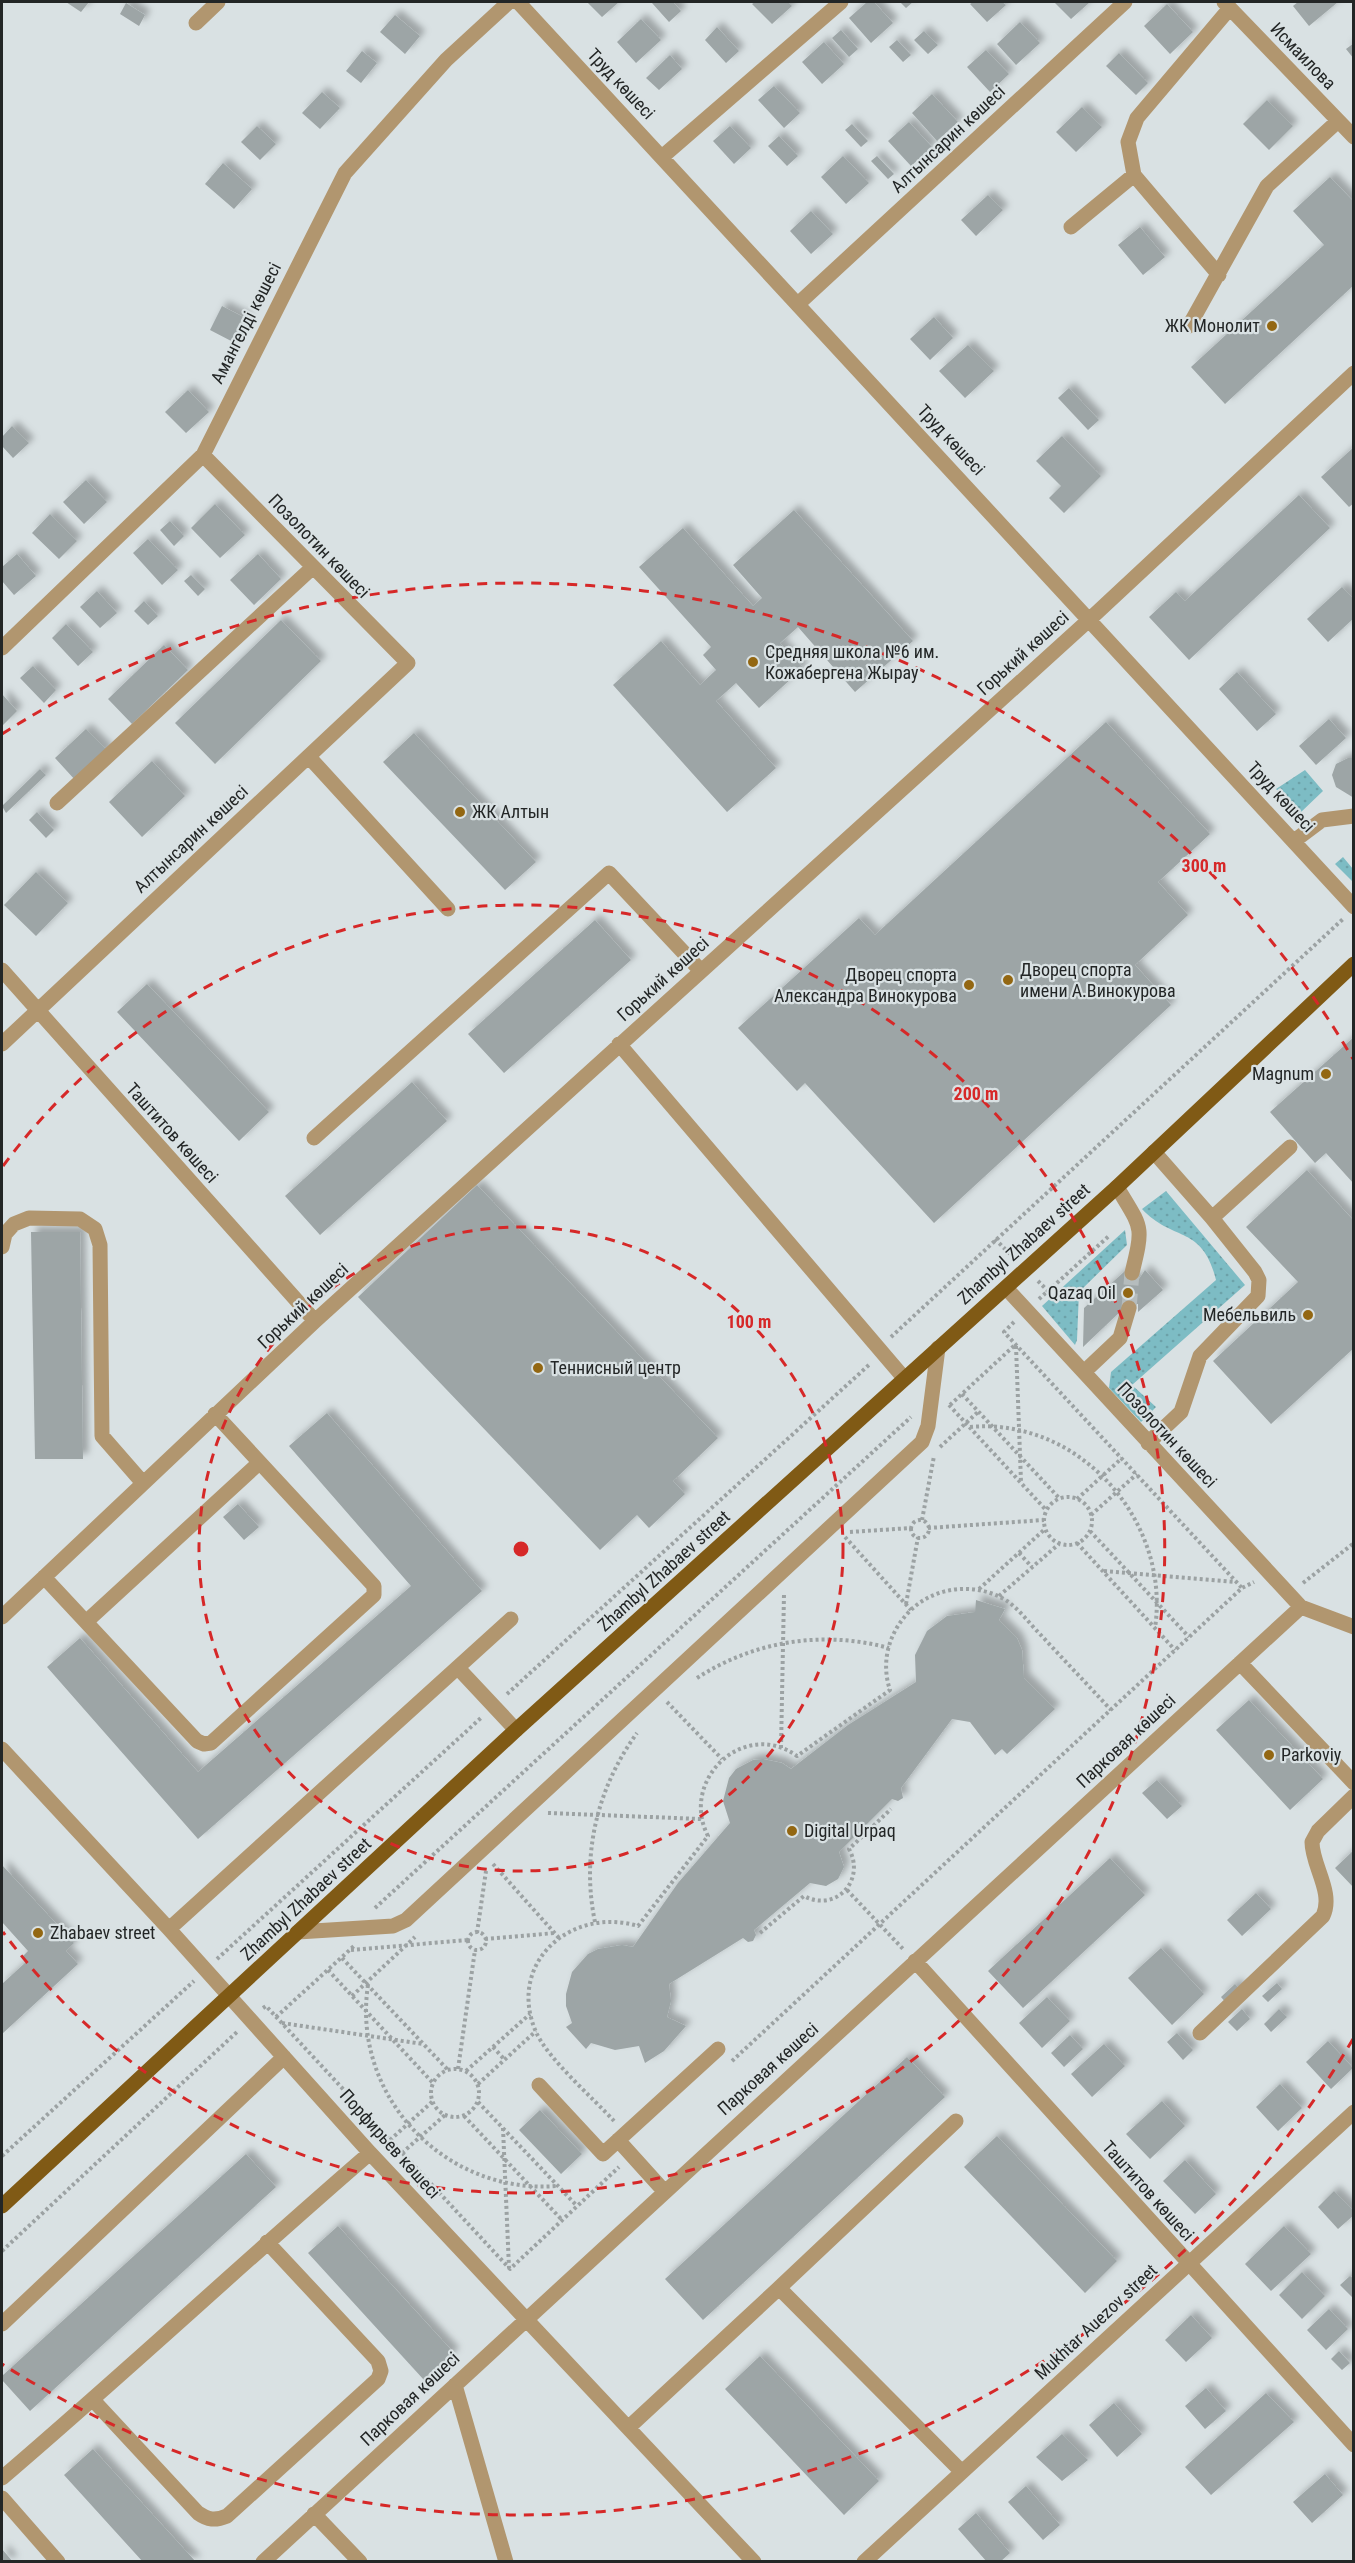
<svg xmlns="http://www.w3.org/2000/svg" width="1355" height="2563" font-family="'Roboto Condensed',sans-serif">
<defs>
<pattern id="grass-dots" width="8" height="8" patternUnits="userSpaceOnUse" patternTransform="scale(1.5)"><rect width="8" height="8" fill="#7dbcc4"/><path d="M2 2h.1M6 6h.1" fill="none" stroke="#6ca1a8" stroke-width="1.8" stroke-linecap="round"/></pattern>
<filter id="shadow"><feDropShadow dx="5.5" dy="-5.5" stdDeviation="3" flood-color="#0004"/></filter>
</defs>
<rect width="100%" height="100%" fill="#d9e1e3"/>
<path fill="url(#grass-dots)" d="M1305 770 1323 791 1299 814 1276 789Z
M1343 857 1353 869V882L1335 864Z
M1166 1191 1245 1285 1132 1385 1156 1407 1141 1422 1109 1388 1111 1372 1216 1280C1202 1224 1174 1243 1142 1209Z
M1125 1230 1127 1245 1079 1292 1077 1340 1075 1345 1042 1306Z"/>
<path fill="#9da5a6" filter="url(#shadow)" d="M66 2H89L81 12Z
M587 2H619L602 17Z
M654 2H673L681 11 669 22 652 3Z
M755 2H788L792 6 772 24 752 4Z
M867 2H874L893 23 871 43 849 18Z
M900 2H913L906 8Z
M973 2H1002L1006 5 987 22 970 4Z
M1054 2H1090L1071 19Z
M1298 2H1338L1309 26 1293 6Z
M126 3 145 15 139 26 120 14Z
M1167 4 1193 32 1170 54 1144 26Z
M395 15 420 36 405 54 380 32Z
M641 19 661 40 636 63 617 42Z
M1020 22 1040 43 1016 65 997 44Z
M717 27 739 51 726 63 705 40Z
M841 30 858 49 849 57 832 38Z
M924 31 938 45 928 54 914 40Z
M897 40 911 55 903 62 889 47Z
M824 42 844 64 822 84 802 62Z
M1354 43V59L1346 49Z
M986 50 1009 74 990 92 967 67Z
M362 51 377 63 361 83 346 71Z
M1119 53 1148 83 1136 95 1106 66Z
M670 55 682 69 659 90 646 78Z
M774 86 800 113 784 128 758 100Z
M322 92 340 108 320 129 302 113Z
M932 94 958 122 937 141 912 113Z
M1267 100 1293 126 1269 150 1243 124Z
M1082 107 1102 127 1076 152 1056 132Z
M909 122 932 147 911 166 888 141Z
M852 124 868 141 861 147 845 130Z
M257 126 276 144 260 160 241 142Z
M730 126 751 148 734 164 713 141Z
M779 136 798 156 787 166 768 146Z
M843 156 869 183 846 204 821 177Z
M877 156 894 174 888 179 871 161Z
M223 163 252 189 234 209 205 184Z
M1330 177 1354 202V285L1225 404 1191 367 1324 245 1293 211Z
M988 195 1003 210 976 236 961 220Z
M811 211 833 234 811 254 790 231Z
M1140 227 1165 257 1143 275 1118 245Z
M222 306 247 319 235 343 210 330Z
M934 317 953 338 930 360 910 339Z
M968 345 994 371 965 398 939 371Z
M1069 388 1099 420 1088 430 1058 398Z
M188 390 209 412 186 433 165 412Z
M12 426 29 443 13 458 2 446V437Z
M1062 436 1101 476 1064 513 1049 498 1061 486 1036 461Z
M1354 447V503L1349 507 1321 477Z
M86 480 107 502 84 524 63 502Z
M1299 495 1330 528 1189 660 1149 617 1176 592 1185 601Z
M215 504 245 535 220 558 191 528Z
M794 510 913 641 855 692 798 627 780 643 803 668 759 708 736 683 716 701 776 768 727 812 613 685 661 641 700 685 716 670 703 655 711 647 639 567 683 528 753 606 762 598 733 565Z
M50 514 77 541 59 559 32 533Z
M170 521 184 536 174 546 160 530Z
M148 539 178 570 162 585 133 553Z
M17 554 36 576 14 595 2 581V567Z
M258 554 281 579 254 605 230 580Z
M191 575 205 589 198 596 184 581Z
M1342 587 1354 599V618L1328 642 1307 619Z
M97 591 117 613 100 628 80 607Z
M144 601 158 616 148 625 134 611Z
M281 620 321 661 215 764 175 723Z
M66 624 93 652 78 666 52 638Z
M164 645 188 670 132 724 108 699Z
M33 666 56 690 44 703 20 678Z
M1237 672 1276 714 1257 731 1219 689Z
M2 694 17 711 2 726Z
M1329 719 1346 738 1316 765 1299 746Z
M1106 722 1210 834 1158 882 1188 915 1135 965 1171 1005 934 1223 805 1083 797 1091 738 1028 859 918 875 935Z
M86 729 108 751 76 781 55 758Z
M414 733 536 862 505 890 383 762Z
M1348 758H1354V798L1336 787 1332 775 1336 764Z
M152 761 185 796 142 837 109 802Z
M40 769 46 775 6 813 2 806Z
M37 812 54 830 46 838 29 820Z
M36 872 68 903 36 936 4 905Z
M595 920 631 960 504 1073 468 1034Z
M147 984 269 1112 239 1141 117 1012Z
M1354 1037V1184L1326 1153 1315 1163 1270 1112Z
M412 1082 447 1121 320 1235 285 1196Z
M1307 1170 1354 1221V1348L1271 1424 1213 1361 1298 1282 1246 1227Z
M477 1185 718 1438 673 1481 685 1494 649 1528 637 1515 600 1550 358 1297Z
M31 1232H80L83 1459H35Z
M1145 1270 1163 1290 1138 1312V1304H1123V1309L1083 1347 1084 1308 1125 1271 1124 1279H1139Z
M327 1413 482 1591 198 1839 47 1667 80 1638 198 1772 411 1586 289 1446Z
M238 1504 259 1527 244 1540 223 1517Z
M976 1600 1005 1609 999 1620 1017 1638 1022 1650 1024 1678 1055 1709 1007 1754 1002 1749 995 1755 970 1722 952 1719 901 1788 903 1798 898 1801 892 1799 839 1852 844 1867 838 1879 826 1886 810 1883 754 1930 756 1935 753 1941 748 1942 743 1938 669 1984 671 2001 667 2017 686 2026 664 2051 645 2063 639 2046 615 2050 591 2043 586 2049 566 2027 572 2023 566 2006V1994L572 1972 588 1954 598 1949 622 1945 633 1947 678 1883 730 1823 723 1801 729 1778 736 1769 753 1760 763 1759 782 1763 791 1769 848 1725 916 1682 915 1655 927 1631 947 1616 975 1612Z
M1249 1700 1323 1779 1290 1810 1216 1730Z
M1157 1780 1182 1806 1167 1819 1142 1793Z
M1354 1850V1888L1335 1868Z
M1110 1858 1145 1895 1023 2008 988 1971Z
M2 1865 74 1943 66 1951 78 1964 2 2034V1984L26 1962 22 1957 28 1951 2 1922Z
M1256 1893 1271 1909 1242 1936 1227 1920Z
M1161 1948 1204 1994 1172 2025 1128 1978Z
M1277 1983 1282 1989 1268 2002 1262 1996Z
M1235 1984 1242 1991 1227 2004 1221 1997Z
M1047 1997 1070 2021 1042 2048 1019 2023Z
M1242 2009 1250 2019 1237 2031 1228 2022Z
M1279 2009 1287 2017 1271 2032 1264 2024Z
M1177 2033 1193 2050 1183 2060 1167 2042Z
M1070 2035 1083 2049 1064 2067 1051 2053Z
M1328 2041 1353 2068 1331 2089 1306 2062Z
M1104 2044 1125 2066 1092 2097 1071 2074Z
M907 2057 945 2097 703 2320 665 2279Z
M1280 2084 1302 2108 1278 2131 1256 2107Z
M1162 2101 1185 2126 1150 2159 1126 2134Z
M540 2110 582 2154 561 2174 519 2130Z
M997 2136 1117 2261 1085 2293 964 2167Z
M246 2154 276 2187 30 2411 2 2380V2376Z
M1185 2160 1216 2194 1195 2214 1163 2181Z
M1334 2191 1354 2211V2215L1338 2229 1318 2207Z
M338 2226 454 2353 424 2380 308 2253Z
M1284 2226 1311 2254 1271 2291 1245 2264Z
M1302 2272 1325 2296 1302 2319 1279 2295Z
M1350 2276 1354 2279V2299L1340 2285Z
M1329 2309 1348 2329 1326 2350 1307 2330Z
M1191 2315 1212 2338 1186 2362 1165 2340Z
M1339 2351 1350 2363 1342 2370 1331 2359Z
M760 2356 879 2481 844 2515 725 2389Z
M1206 2388 1226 2411 1205 2429 1185 2406Z
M1266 2393 1294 2422 1211 2495 1185 2467Z
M1114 2403 1142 2434 1117 2457 1089 2425Z
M1062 2434 1088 2460 1062 2481 1036 2457Z
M93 2449 196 2562H143L64 2475Z
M1325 2474 1343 2495 1312 2523 1293 2502Z
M1026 2486 1060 2525 1043 2540 1008 2502Z
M976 2513 1010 2553 1000 2562H987L958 2529Z
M2 2549 13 2562H2Z"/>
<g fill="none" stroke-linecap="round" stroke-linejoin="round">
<path stroke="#b5bcbd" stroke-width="15" stroke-dasharray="15 8" stroke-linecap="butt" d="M1129 1308 1132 1273"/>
<path stroke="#9ca2a3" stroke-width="4" stroke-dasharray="3 3" stroke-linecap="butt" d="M995 1239 1013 1257
M1038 1281 1048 1291
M1039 1299 1110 1235
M1014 1322 1004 1332 1242 1588
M891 1337 1343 919
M1016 1346 1021 1482
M962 1394 1060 1499
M949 1405 1046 1510
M950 1405 1016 1344
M970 1427C1079 1417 1171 1521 1155 1628
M940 1447 979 1411
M1044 1521a24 24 0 1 1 48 0a24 24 0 1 1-48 0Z
M1077 1499 1122 1458
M1091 1515 1137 1474
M922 1520 934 1456
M911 1529a9 9 0 1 1 18 0a9 9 0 1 1-18 0Z
M928 1528 1044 1520
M1090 1531 1189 1637
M850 1532 911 1528
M845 1537 911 1610
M1077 1543 1175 1650
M1019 1553 1032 1567
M1104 1571 1237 1582
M1303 1583 1354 1543
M979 1589 1045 1529
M999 1596 1059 1544
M906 1604 918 1537
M697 1678C754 1641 823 1630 889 1648
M507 1694 870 1364
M667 1702 722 1759
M781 1748 784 1594
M548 1813 701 1819
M493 1864 559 1938
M847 1890 904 1950
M375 1908 911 1417
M595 1922C581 1855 597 1788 637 1733
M468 1941a9 9 0 1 1 18 0a9 9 0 1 1-18 0Z
M477 1933 486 1871
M760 1933 804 1896C836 1913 866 1880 849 1849L891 1809
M485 1939 555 1933
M351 1950 468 1940
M342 1958 448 2070
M217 1959 482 1717
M328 1970 433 2083
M368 1985C351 2097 446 2195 557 2186
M352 1996 415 1937
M263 2008 266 2006 510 2269 619 2167
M276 2017 354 1946
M282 2023 423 2044
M493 2047 505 2060
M732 2061 1242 1588 1254 1582
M431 2093a24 24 0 1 1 48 0a24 24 0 1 1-48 0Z
M458 2069 475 1950
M466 2071 530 2014
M478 2084 536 2031
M478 2102 577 2206
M464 2116 562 2220
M614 2121C593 2098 548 2059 536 2032 506 1963 571 1906 638 1926L708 1836C679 1780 744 1718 797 1756L890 1690C881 1663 888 1635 907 1614 932 1586 976 1581 1007 1601 1019 1609 1029 1623 1039 1633 1063 1659 1087 1684 1111 1710
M503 2128 509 2268
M390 2140 433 2101
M402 2153 445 2115
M2 2156 194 1981
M2 2251 238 2031"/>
<path stroke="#b1966f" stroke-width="15" d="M518 2 1354 907
M1224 2 1354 137
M196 23 218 2
M662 157 841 2
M1071 227 1134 175
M1219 275 1134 175 1128 142 1137 118 1230 8
M798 304 1125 2
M1189 326 1267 186 1338 121
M2 648 203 455 345 173 446 60 509 2
M309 757 448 909
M57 803 312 568
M1294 841 1322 820 1354 816
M2 970 315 1321
M2 1044 408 663 203 455
M619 1044 904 1378
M314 1138 609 873 701 971
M1154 1152 1212 1218
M1117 1187C1142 1229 1144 1224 1132 1273
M2 1247 5 1234 14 1224 29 1218 80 1219 95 1229 100 1245 102 1436 143 1483
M1006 1288 1301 1607 1354 1627
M1084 1372 1120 1338 1129 1308
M1148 1443 1181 1412 1200 1356 1258 1296 1259 1280 1255 1272 1212 1218 1290 1147
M44 1577 197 1741 204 1744 211 1743 374 1595V1586L215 1414
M2 1617 315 1321 1090 619 1354 373
M87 1621 259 1463
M1240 1663 1354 1783
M458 1668 516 1730
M2 1749 169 1929 370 2153 754 2562
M169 1929 511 1619
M298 1932 393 1926 406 1920 922 1442 928 1426 938 1348
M915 1961 1354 2445
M1200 2033 1323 1916C1334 1892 1312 1866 1312 1842L1318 1831 1354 1796
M539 2085 603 2154 718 2049
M956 2121 779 2288 962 2472
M618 2140 664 2191
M2 2324 284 2057
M455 2385 506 2562
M93 2400 198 2513C208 2520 215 2521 227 2516L378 2379 381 2371 378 2361 267 2242
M628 2428 779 2288
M2 2478C126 2372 246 2260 370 2153
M2 2498 58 2562
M314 2514 360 2562
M263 2562 1301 1607
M864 2562 1354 2112"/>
<path stroke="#805a15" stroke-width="15" d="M2 2206 516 1730 1117 1187 1354 964"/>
</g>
<g fill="none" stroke="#d62828" stroke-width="3" stroke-dasharray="10 8">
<circle cx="521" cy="1549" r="322"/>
<path d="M3 1166A644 644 0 1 1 3 1932"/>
<path d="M1353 2039A966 966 0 0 1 2 2364M2 734A966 966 0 0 1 1353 1059"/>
</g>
<g fill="#936712" stroke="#d9e1e3" stroke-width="2">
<circle cx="1272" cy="326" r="6"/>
<circle cx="753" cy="662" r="6"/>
<circle cx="460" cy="812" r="6"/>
<circle cx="1008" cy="980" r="6"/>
<circle cx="969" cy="985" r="6"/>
<circle cx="1326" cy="1074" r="6"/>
<circle cx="1128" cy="1293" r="6"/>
<circle cx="1308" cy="1315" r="6"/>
<circle cx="538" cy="1368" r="6"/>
<circle cx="1269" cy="1755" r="6"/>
<circle cx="792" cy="1831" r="6"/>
<circle cx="38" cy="1933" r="6"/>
</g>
<g text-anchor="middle" stroke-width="4.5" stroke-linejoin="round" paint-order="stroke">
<g font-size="18" fill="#232626" stroke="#d9e1e3">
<text transform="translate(1303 56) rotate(46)" y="6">Исмаилова</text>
<text transform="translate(621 84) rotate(47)" y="6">Труд көшесі</text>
<text transform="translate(948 139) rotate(-43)" y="6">Алтынсарин көшесі</text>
<text transform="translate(246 323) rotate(-63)" y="6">Амангелді көшесі</text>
<text transform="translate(951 440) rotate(47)" y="6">Труд көшесі</text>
<text transform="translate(319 546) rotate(46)" y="6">Позолотин көшесі</text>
<text transform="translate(1023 653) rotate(-42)" y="6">Горький көшесі</text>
<text transform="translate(1281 797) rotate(47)" y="6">Труд көшесі</text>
<text transform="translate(191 839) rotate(-43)" y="6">Алтынсарин көшесі</text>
<text transform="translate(663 979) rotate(-42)" y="6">Горький көшесі</text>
<text transform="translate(172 1133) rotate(48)" y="6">Таштитов көшесі</text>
<text transform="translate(1024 1244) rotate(-42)" y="6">Zhambyl Zhabaev street</text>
<text transform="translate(303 1306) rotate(-43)" y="6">Горький көшесі</text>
<text transform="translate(1167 1435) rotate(47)" y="6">Позолотин көшесі</text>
<text transform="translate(664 1571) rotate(-42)" y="6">Zhambyl Zhabaev street</text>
<text transform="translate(1126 1741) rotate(-43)" y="6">Парковая көшесі</text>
<text transform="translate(306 1899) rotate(-43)" y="6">Zhambyl Zhabaev street</text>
<text transform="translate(768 2069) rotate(-42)" y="6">Парковая көшесі</text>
<text transform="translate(390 2144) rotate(48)" y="6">Порфирьев көшесі</text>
<text transform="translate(1148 2191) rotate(48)" y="6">Таштитов көшесі</text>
<text transform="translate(1096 2322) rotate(-43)" y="6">Mukhtar Auezov street</text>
<text transform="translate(410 2399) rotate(-43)" y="6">Парковая көшесі</text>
</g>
<g font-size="18" fill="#232626" stroke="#d9e1e3" text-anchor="start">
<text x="1260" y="332" text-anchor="end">ЖК Монолит</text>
<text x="765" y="658">Средняя школа №6 им.<tspan x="765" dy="21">Кожабергена Жырау</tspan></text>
<text x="472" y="818">ЖК Алтын</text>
<text x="1020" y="976">Дворец спорта<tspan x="1020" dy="21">имени А.Винокурова</tspan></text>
<text x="957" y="981" text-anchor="end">Дворец спорта<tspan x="957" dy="21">Александра Винокурова</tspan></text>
<text x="1314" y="1080" text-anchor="end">Magnum</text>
<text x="1116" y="1299" text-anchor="end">Qazaq Oil</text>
<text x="1296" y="1321" text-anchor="end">Мебельвиль</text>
<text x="550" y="1374">Теннисный центр</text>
<text x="1281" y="1761">Parkoviy</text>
<text x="804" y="1837">Digital Urpaq</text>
<text x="50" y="1939">Zhabaev street</text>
</g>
</g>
<circle cx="521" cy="1549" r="9" fill="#d62828" stroke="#d9e1e3" stroke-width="3"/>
<g font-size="18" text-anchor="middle" font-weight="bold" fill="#d62828" stroke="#d9e1e3" stroke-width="4.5" stroke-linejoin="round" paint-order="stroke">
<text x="1204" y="872">300 m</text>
<text x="976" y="1100">200 m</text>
<text x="749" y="1328">100 m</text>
</g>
<rect width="1355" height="2563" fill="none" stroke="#232626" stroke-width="6"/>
</svg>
